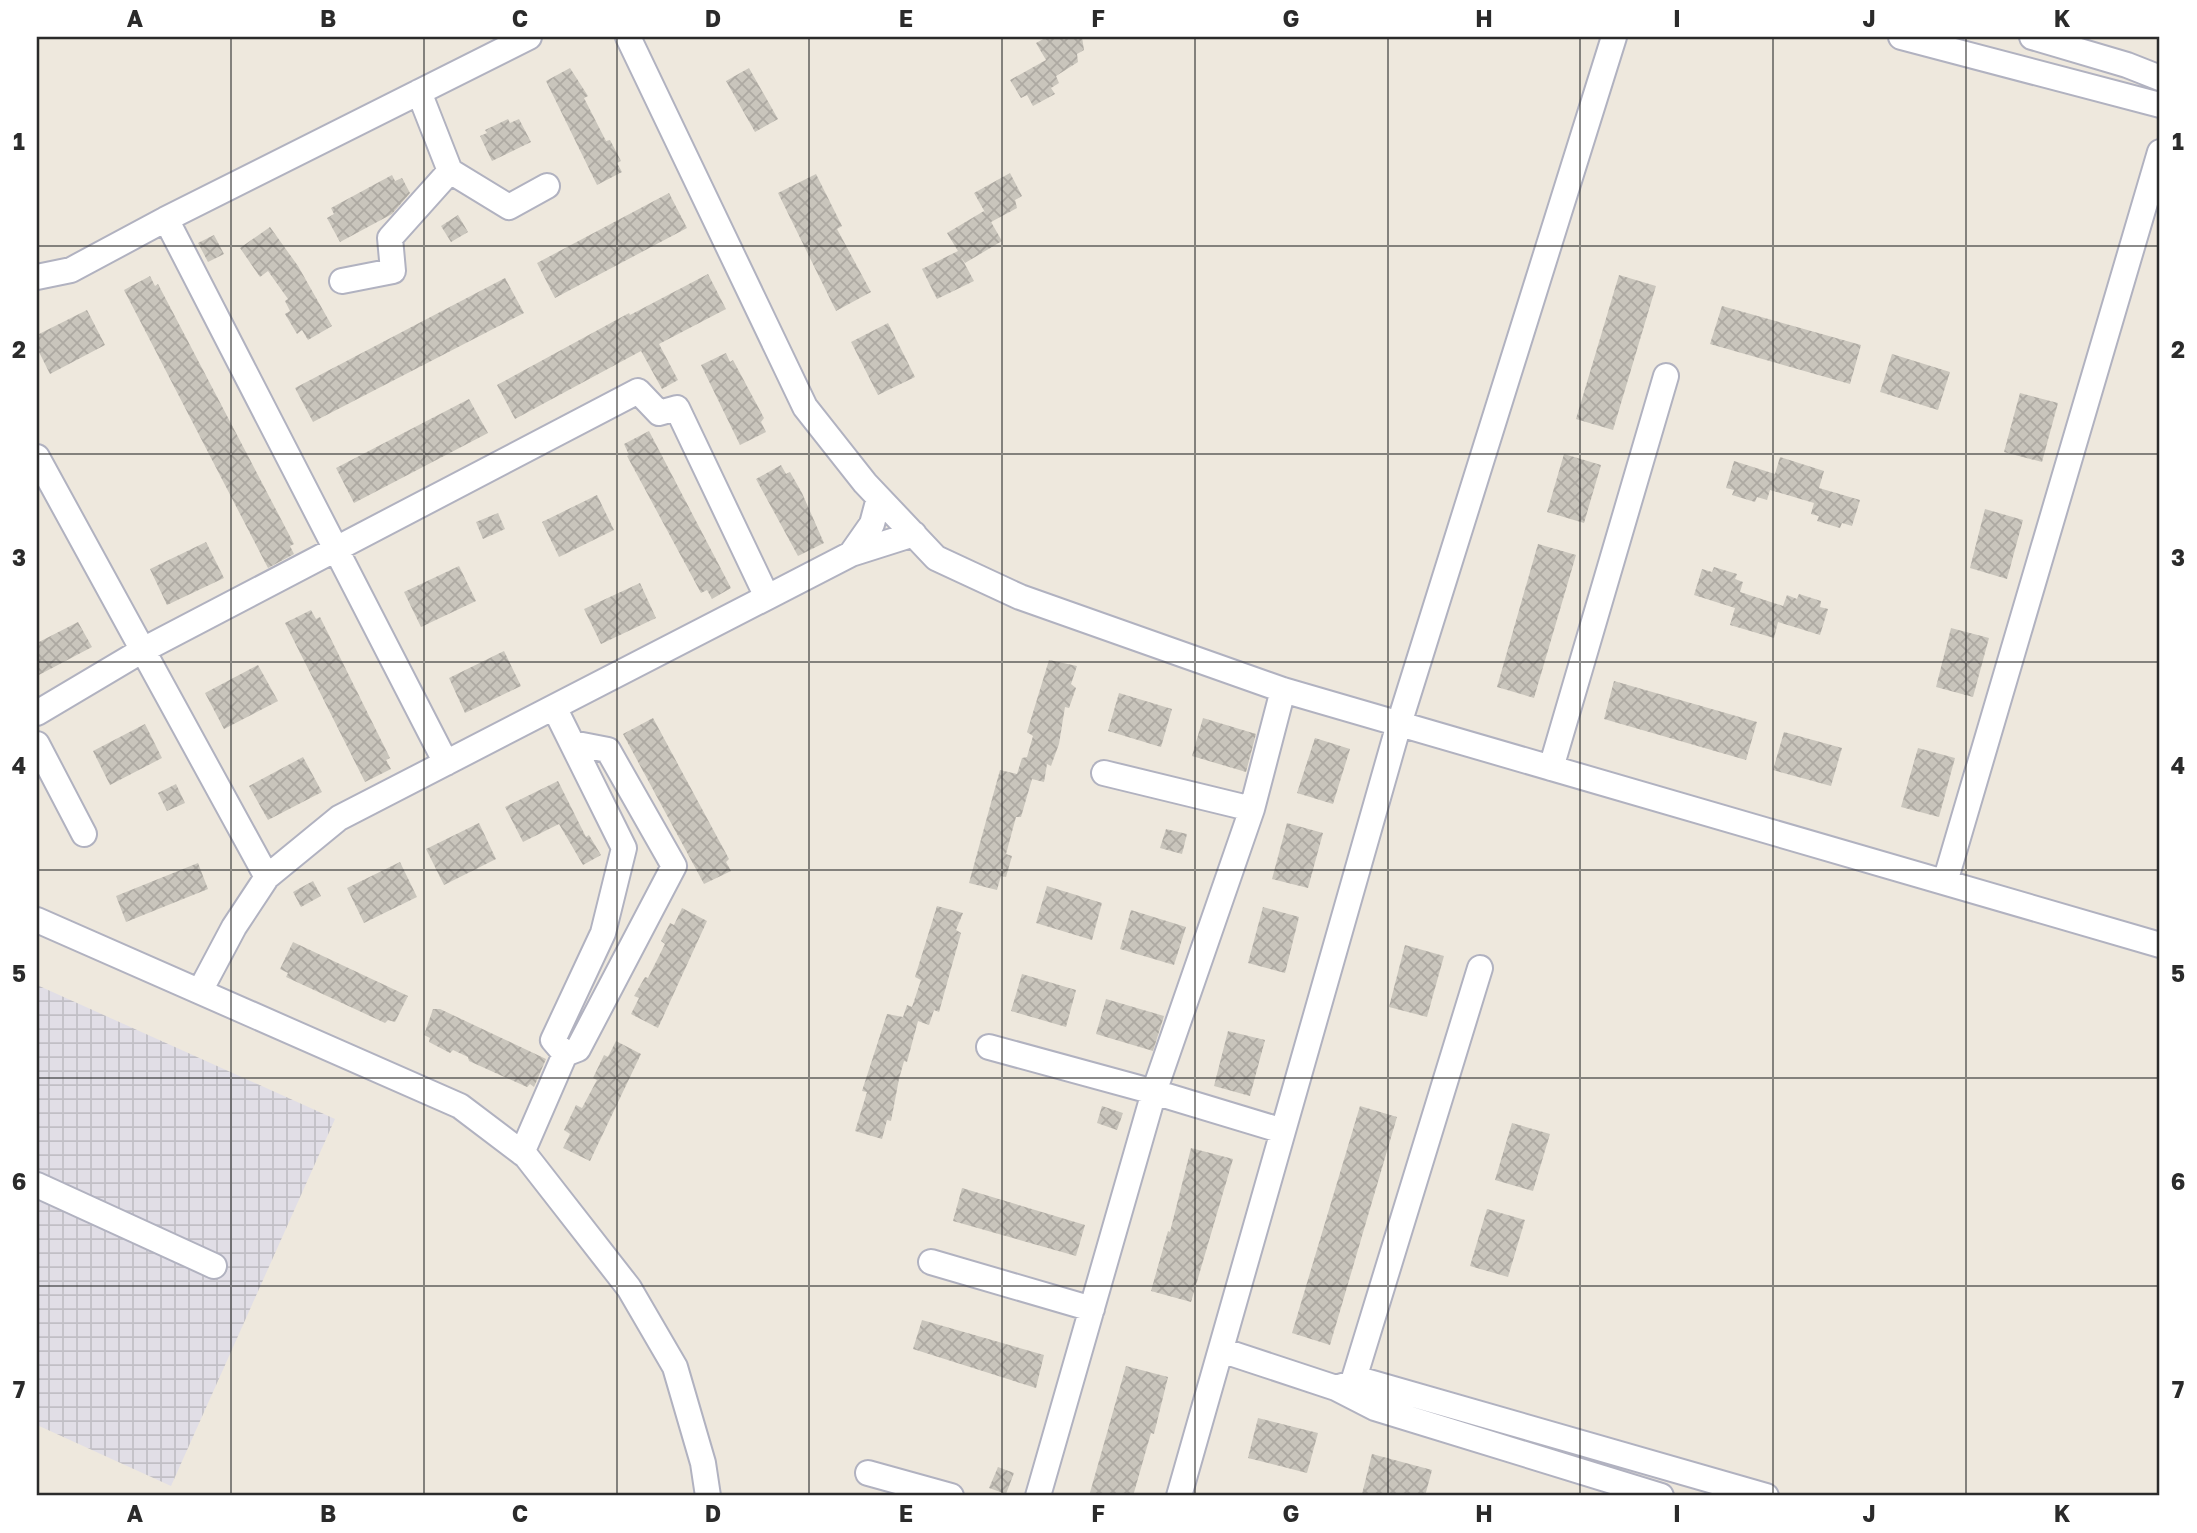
<svg xmlns="http://www.w3.org/2000/svg" width="2197" height="1533" font-family="'Golos Text',sans-serif">
<defs>
<pattern id="industrial-grid" width="8" height="8" patternUnits="userSpaceOnUse" patternTransform="scale(1.75)"><rect width="8" height="8" fill="#e1dee6"/><path d="M0 4h8M4 0v8" fill="none" stroke="#c1bfc5"/></pattern>
<pattern id="building-cross-hatch" width="8" height="8" patternUnits="userSpaceOnUse" patternTransform="scale(1.75)"><rect width="8" height="8" fill="#c9c5bc"/><path d="M0 0l8 8M0 8l8-8" fill="none" stroke="#ada9a2"/></pattern>
</defs>
<rect width="100%" height="100%" fill="#eee8dd"/>
<path fill="url(#industrial-grid)" d="M37 985 335 1119 171 1486 37 1425Z"/>
<path fill="url(#building-cross-hatch)" d="M1047 37H1082L1084 50 1077 54 1078 62 1056 76 1059 83 1051 88 1055 94 1033 106 1027 95 1021 98 1010 80 1046 60 1036 43Z
M570 68 588 96 584 98 606 141 610 140 621 161 617 163 622 172 597 185 546 81Z
M749 68 778 119 755 132 726 81Z
M508 119 510 123 519 119 531 142 492 161 480 136 487 133 485 130Z
M1010 173 1022 196 1015 200 1017 208 991 222 1002 241 965 263 961 257 974 281 937 299 922 269 958 251 947 233 984 211 986 214 974 193Z
M816 174 842 226 837 229 871 292 836 311 778 193Z
M392 175 395 181 402 178 410 193 392 214 340 242 327 218 334 214 331 208Z
M669 193 687 228 555 298 537 263Z
M458 215 468 232 451 242 441 226Z
M270 227 298 266 332 326 308 340 302 330 297 334 285 314 290 311 285 301 288 299 268 271 260 277 240 248Z
M214 235 224 254 208 262 198 243Z
M708 274 726 309 659 344 678 380 662 389 641 351 515 419 497 385 629 313 630 315Z
M1619 275 1656 286 1613 430 1576 419Z
M150 276 155 286 158 284 294 544 290 546 294 554 268 568 124 290Z
M505 278 524 313 313 422 295 388Z
M1722 306 1861 345 1850 384 1710 344Z
M87 310 105 345 50 374 37 348V335Z
M888 323 915 377 878 395 851 342Z
M726 353 730 362 733 360 764 418 761 422 766 432 740 445 701 365Z
M1892 354 1950 372 1938 410 1880 392Z
M2020 393 2058 403 2042 462 2004 452Z
M469 399 488 433 354 503 336 468Z
M649 431 731 588 712 599 707 590 701 593 627 456 629 455 624 444Z
M1564 454 1601 465 1584 523 1547 512Z
M1780 457 1824 471 1819 488 1860 500 1852 526 1842 523 1840 528 1817 521 1819 516 1811 514 1814 503 1770 490 1767 500 1757 497 1755 502 1732 495 1734 490 1726 488 1734 461 1775 474Z
M781 465 786 474 790 472 802 493 824 543 798 556 756 479Z
M597 495 614 530 559 557 542 522Z
M1985 509 2023 520 2007 579 1970 568Z
M498 513 505 529 483 539 476 522Z
M206 542 224 578 167 605 150 569Z
M1538 544 1576 555 1534 698 1497 687Z
M459 566 476 601 421 627 404 592Z
M1714 567 1737 574 1735 579 1743 582 1740 592 1783 606 1787 595 1797 599 1799 594 1821 601 1820 607 1828 609 1820 635 1778 622 1774 638 1730 625 1735 608 1694 595 1702 569 1712 572Z
M640 583 656 618 601 644 584 609Z
M311 610 316 619 320 617 390 758 386 760 391 769 365 782 285 623Z
M78 622 92 647 37 676V643Z
M1951 628 1989 638 1973 697 1936 687Z
M504 651 521 686 465 713 449 678Z
M1049 660 1077 666 1071 684 1076 688 1069 708 1065 707 1059 744 1051 766 1047 764 1044 782 1032 779 1021 817H1016L1006 854 1012 856 1006 877 1001 876 997 890 969 883 1000 770 1017 774 1022 758 1027 757 1033 736 1027 732Z
M258 665 278 701 224 729 205 693Z
M1614 681 1757 722 1746 760 1604 719Z
M1119 693 1172 709 1161 747 1108 731Z
M653 718 729 859 726 862 731 871 704 884 623 734Z
M1203 718 1256 734 1246 772 1192 756Z
M145 724 162 758 110 785 93 751Z
M1784 732 1842 748 1831 786 1773 770Z
M1315 738 1350 749 1333 804 1297 793Z
M1918 748 1955 758 1939 817 1901 807Z
M303 757 322 792 268 820 249 786Z
M558 781 586 837 589 835 601 855 583 865 559 824 523 842 505 807Z
M176 784 185 803 167 811 158 793Z
M479 823 496 859 444 885 426 849Z
M1287 823 1323 833 1308 888 1272 879Z
M1166 829 1187 834 1182 854 1160 848Z
M400 862 417 897 364 923 347 888Z
M198 863 208 889 126 922 116 896Z
M313 881 321 896 301 907 293 892Z
M1047 886 1102 903 1092 940 1036 923Z
M937 906 963 913 956 930 961 933 939 1012 934 1010 929 1025 918 1021 907 1062 904 1061 899 1079 891 1121 887 1120 882 1139 855 1131 867 1092 862 1091 887 1014 903 1017 907 1005 912 1007 921 980 915 977Z
M1263 907 1299 917 1285 973 1248 963Z
M682 908 707 921 658 1028 631 1014 639 998 634 996 645 977 648 978 665 944 661 941 670 923 674 925Z
M1131 910 1186 927 1174 965 1120 949Z
M293 942 408 996 395 1022 388 1020 385 1023 286 977 288 973 280 969Z
M1405 945 1444 956 1427 1017 1389 1007Z
M1022 974 1076 990 1066 1027 1011 1011Z
M1106 999 1164 1016 1153 1051 1096 1034Z
M433 1009H440L546 1059 534 1087 530 1084 527 1087 469 1061 468 1057 453 1050 450 1053 429 1042 430 1038 424 1035Z
M1228 1031 1265 1040 1250 1096 1214 1086Z
M616 1041 641 1054 590 1161 563 1148 570 1134 564 1130 576 1105 582 1108 597 1080 593 1078 604 1055 608 1057Z
M1102 1106 1123 1113 1117 1130 1097 1123Z
M1360 1106 1397 1117 1330 1345 1292 1333Z
M1512 1123 1550 1134 1533 1191 1495 1180Z
M1191 1148 1233 1159 1191 1302 1151 1291 1168 1231 1170 1232Z
M962 1188 1085 1225 1076 1256 953 1221Z
M1487 1209 1525 1220 1508 1277 1470 1266Z
M922 1320 1044 1355 1036 1388 913 1349Z
M1126 1366 1168 1377 1154 1434 1151 1433 1133 1496H1089Z
M1258 1418 1318 1433 1307 1473 1248 1458Z
M1372 1454 1432 1470 1425 1496 1362 1494Z
M998 1467 1014 1473 1006 1494 989 1488Z"/>
<g fill="none" stroke-linecap="round" stroke-linejoin="round">
<defs>
<path id="minor" d="M628 37 805 407 865 483 936 558 1020 597 1283 690 2160 945
M1901 37 2160 105
M2032 37 2127 65 2160 78
M419 92 450 171 509 207 547 186
M166 219 446 763
M37 277 71 270 166 219 529 37
M342 281 393 271 390 238 450 171
M37 457 267 877
M851 554 872 524 879 498
M554 707 624 848 603 933 553 1040 565 1054
M37 713 143 650 638 391 659 413 677 408 767 597
M37 744 84 834
M1551 768 1666 376
M1252 809 1283 690
M1945 882 2160 152
M37 920 460 1106 526 1156 629 1288 675 1367 703 1463 708 1496
M200 991 234 927 267 877 339 818 851 554 914 534
M989 1047 1154 1092 1252 809 1104 773
M522 1153 565 1054 578 1049 674 866 608 750 572 743
M37 1185 214 1266
M931 1262 1092 1309
M1221 1350 1336 1388 1375 1408 1661 1496
M1353 1382 1480 968
M1336 1388 1362 1380 1766 1496
M868 1473 951 1496
M1038 1496 1154 1092 1283 1131
M1179 1496 1399 724 1614 37"/>
</defs>
<use href="#minor" stroke="#b1b2c0" stroke-width="28"/>
<use href="#minor" stroke="#fff" stroke-width="24"/>
</g>
<path fill="none" stroke="#2b2b2b" stroke-width="2" stroke-opacity="0.55" d="M231 37V1496M424 37V1496M617 37V1496M809 37V1496M1002 37V1496M1195 37V1496M1388 37V1496M1580 37V1496M1773 37V1496M1966 37V1496M37 246H2160M37 454H2160M37 662H2160M37 870H2160M37 1078H2160M37 1286H2160"/>
<rect width="2197" height="1533" fill="none" stroke="#ffffff" stroke-width="77"/>
<rect x="38" y="38" width="2120" height="1456" fill="none" stroke="#2b2b2b" stroke-width="2.5"/>
<g font-size="23" text-anchor="middle" font-weight="bold" fill="#2b2b2b">
<text x="135" y="27">A</text>
<text x="328" y="27">B</text>
<text x="520" y="27">C</text>
<text x="713" y="27">D</text>
<text x="906" y="27">E</text>
<text x="1098" y="27">F</text>
<text x="1291" y="27">G</text>
<text x="1484" y="27">H</text>
<text x="1677" y="27">I</text>
<text x="1869" y="27">J</text>
<text x="2062" y="27">K</text>
<text x="19" y="150">1</text>
<text x="2178" y="150">1</text>
<text x="19" y="358">2</text>
<text x="2178" y="358">2</text>
<text x="19" y="566">3</text>
<text x="2178" y="566">3</text>
<text x="19" y="774">4</text>
<text x="2178" y="774">4</text>
<text x="19" y="982">5</text>
<text x="2178" y="982">5</text>
<text x="19" y="1190">6</text>
<text x="2178" y="1190">6</text>
<text x="19" y="1398">7</text>
<text x="2178" y="1398">7</text>
<text x="135" y="1522">A</text>
<text x="328" y="1522">B</text>
<text x="520" y="1522">C</text>
<text x="713" y="1522">D</text>
<text x="906" y="1522">E</text>
<text x="1098" y="1522">F</text>
<text x="1291" y="1522">G</text>
<text x="1484" y="1522">H</text>
<text x="1677" y="1522">I</text>
<text x="1869" y="1522">J</text>
<text x="2062" y="1522">K</text>
</g>
</svg>
